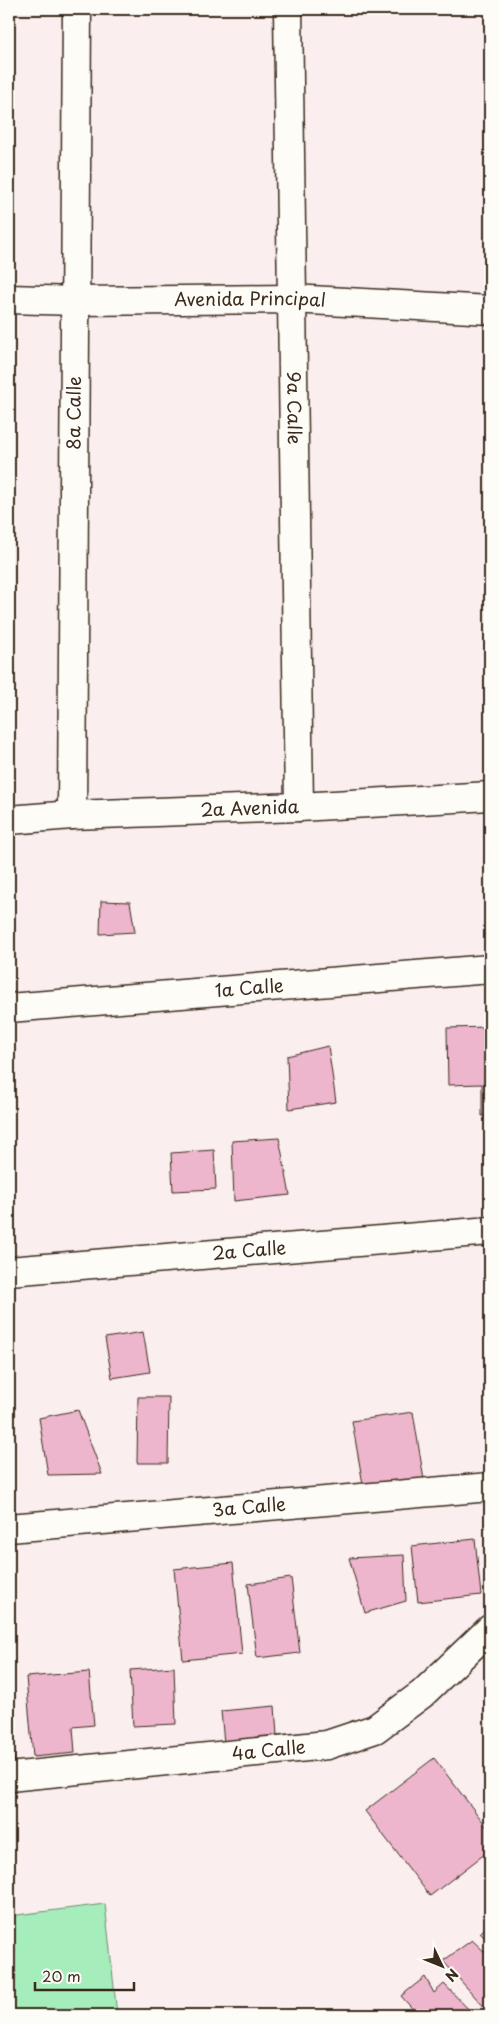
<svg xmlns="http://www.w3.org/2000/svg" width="499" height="2024" font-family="'Playpen Sans',sans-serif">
<rect width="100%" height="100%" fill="#faeeee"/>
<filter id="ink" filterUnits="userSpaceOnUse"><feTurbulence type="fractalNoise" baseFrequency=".02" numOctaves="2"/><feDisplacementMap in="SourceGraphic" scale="10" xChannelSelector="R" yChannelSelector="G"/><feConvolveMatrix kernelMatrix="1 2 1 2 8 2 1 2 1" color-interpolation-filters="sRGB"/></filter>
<g filter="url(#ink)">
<path fill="#a5edbb" stroke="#708c6c" d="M105 1904 117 2015H9V1916Z"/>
<path fill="#eeb6cc" stroke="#3b2a1e" d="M101 901 130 902 135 932 100 934Z
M490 1027V1116H482V1084L448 1085 447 1028Z
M328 1046 336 1102 289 1109 287 1056Z
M279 1138 290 1195 234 1201 232 1141Z
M214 1150 216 1189 173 1191 171 1153Z
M490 1316V1344L486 1317Z
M143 1332 150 1372 112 1378 105 1338Z
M138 1397H169L168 1463H137Z
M78 1410 102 1474 48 1475 39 1418Z
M413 1412 424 1480 364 1490 352 1421Z
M475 1539 481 1595 418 1602 412 1546Z
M404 1555 406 1601 365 1613 349 1558Z
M233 1563 242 1654 183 1660 174 1569Z
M291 1578 300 1653 257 1658 248 1584Z
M174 1667 176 1724 133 1726 130 1670Z
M89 1672 94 1725 73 1727 75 1753 33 1757 26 1677Z
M275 1706 278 1750 225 1754 221 1711Z
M9 1719 15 1763 9 1764Z
M434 1758 490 1831V1850L430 1896 365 1811Z
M490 1923V1943L480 1933Z
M472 1940 490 1957V2005L486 2009 443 1961Z
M425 1977 434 1993 444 1984 474 2015H418L401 1996Z"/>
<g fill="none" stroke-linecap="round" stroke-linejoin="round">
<defs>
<g id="minor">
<path id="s1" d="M288 9 299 807"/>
<path id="s2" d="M9 299 75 301 292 299 490 310"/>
<path id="s3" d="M72 815 77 9"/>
<path id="s4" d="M9 820 72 815 299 807 490 796"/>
<path id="s5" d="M9 1008 490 969"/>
<path id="s6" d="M9 1271 490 1231"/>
<path id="s7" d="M9 1528 490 1487"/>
<path id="s8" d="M9 1777 327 1745 375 1729 422 1694 490 1629"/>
</g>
</defs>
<use href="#minor" stroke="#3b2a1e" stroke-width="31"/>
<use href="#minor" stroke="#fdfcf7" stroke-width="28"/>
</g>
</g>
<g text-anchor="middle" stroke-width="5" stroke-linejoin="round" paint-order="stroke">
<g font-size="18" fill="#3b2a1e" stroke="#fdfcf7">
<text dy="6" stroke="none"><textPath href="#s2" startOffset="241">Avenida Principal</textPath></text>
<text dy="6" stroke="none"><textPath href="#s1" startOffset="399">9a Calle</textPath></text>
<text dy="6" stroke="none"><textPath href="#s3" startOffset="402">8a Calle</textPath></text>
<text dy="6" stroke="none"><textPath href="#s4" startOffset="241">2a Avenida</textPath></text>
<text dy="6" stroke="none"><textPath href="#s5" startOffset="241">1a Calle</textPath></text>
<text dy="6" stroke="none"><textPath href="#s6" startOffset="241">2a Calle</textPath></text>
<text dy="6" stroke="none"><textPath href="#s7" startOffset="241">3a Calle</textPath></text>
<text dy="6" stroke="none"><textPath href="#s8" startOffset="261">4a Calle</textPath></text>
</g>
</g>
<rect width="499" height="2024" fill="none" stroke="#fdfcf7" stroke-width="30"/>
<rect x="15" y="15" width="469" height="1994" fill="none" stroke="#3b2a1e" stroke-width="2" filter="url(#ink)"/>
<g transform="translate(442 1966) rotate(133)" stroke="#fdfcf7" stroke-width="4" paint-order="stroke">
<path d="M0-4L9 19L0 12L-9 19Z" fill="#3b2a1e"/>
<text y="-8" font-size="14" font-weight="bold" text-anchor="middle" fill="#3b2a1e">N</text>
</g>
<path d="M35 1982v8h99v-8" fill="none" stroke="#3b2a1e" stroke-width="2.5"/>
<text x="42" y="1982" font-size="15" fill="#3b2a1e" stroke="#fdfcf7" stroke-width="4" paint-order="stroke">20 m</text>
</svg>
